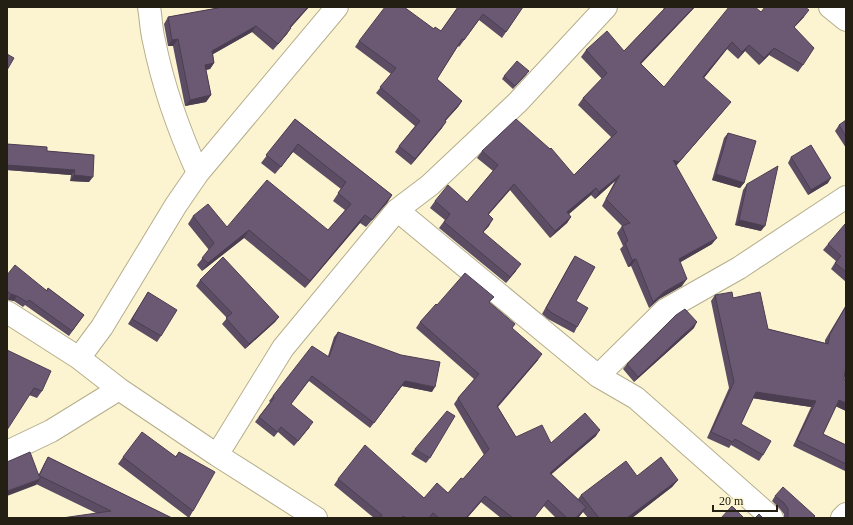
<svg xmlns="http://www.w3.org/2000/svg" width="853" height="525" font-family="Georgia,serif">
<rect width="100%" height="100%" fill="#fcf4d0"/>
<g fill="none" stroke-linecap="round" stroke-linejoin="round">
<defs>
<path id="street" d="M149 7C151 18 151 30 154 41 163 86 179 131 198 173
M830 7 846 20
M397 210 598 376 636 398 772 518
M7 312 79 358 119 389 217 455 316 518
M79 358 102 327 176 205 198 173 337 7
M598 376 665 310 739 268 846 197
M7 452 51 431 119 389
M217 455 283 348 397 210 430 185 518 102 606 7
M842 518 846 514"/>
</defs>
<use href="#street" stroke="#b5ae8c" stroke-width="24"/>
<use href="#street" stroke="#fff" stroke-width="22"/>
</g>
<path fill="#5c4d64" d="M223 7H309L291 27 287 34 273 50 252 32 213 54 214 63 210 69 206 70 211 95 206 102 185 106 173 46H168L164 24 168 17Z
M458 7H523L502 38 479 20 459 47 458 46 437 79 462 101 458 107 445 121 442 128 411 165 395 152 399 146 415 126 376 93 391 74 355 47 359 41 434 29 441 31Z
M662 7H695L641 64 664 87 761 12 804 17 794 27 803 65 798 72 769 55 759 65 745 51 738 59 727 49 704 78 726 108 676 166 712 244 680 262 682 286 659 299 649 308 631 266 628 267 620 249 623 246 617 233 622 226 602 206 615 181 595 199 591 195 569 214 571 217 567 223 550 238 510 190 488 215 489 226 483 232 516 271 506 283 439 228 445 220 430 208 435 201 467 202 493 171 477 158 482 151 574 175 611 137 578 105 583 98 602 79 581 57 586 50 624 51 664 9Z
M527 74 513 89 502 79 504 76Z
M295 119 392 195 387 203 366 227 360 223 305 288 244 238 202 271 197 265 209 250 188 224 193 216 227 227 328 230 345 210 333 201 341 189 293 152 275 174 261 163Z
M846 120V148L835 131 839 125Z
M728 133 744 183 740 188 712 180 724 138Z
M7 144 47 151 94 155 89 182 70 181 71 175 7 170Z
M791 157 828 183 808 195 788 163Z
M747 184 761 231 735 225 743 190Z
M846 225V282L831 269 836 261 823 250 828 244Z
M575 256 576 301 577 327 574 333 548 319 542 314 571 262Z
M7 275 47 290 48 288 84 315 69 336 25 305 23 307 14 301 7 299Z
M200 280 279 317 275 322 245 349 222 324 227 318 196 286Z
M148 292 161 336 157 342 128 324Z
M715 295 733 298 768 329 825 343V340L846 305V366L844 379 846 380V411L836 406 823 434 846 445V470L845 471 793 446 811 407 753 398 741 424 763 455 759 461 731 445 729 448 707 438 729 388 711 301Z
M489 303 512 328 538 360 498 407 516 437 551 443 596 436 551 474 578 499 581 495 637 476 678 480 672 487 632 518H588L583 512 578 518H556L544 506 534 518H501L481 502 467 518H374L334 485 338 479 424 498 448 493 463 479 484 455 454 404 458 398 474 379 416 328 420 322 437 305Z
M694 328 634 382 623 369 627 364Z
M338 332 432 392 402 386 370 428 309 381 291 404 310 427 294 446 278 432 274 437 255 422 270 402 269 401 273 396 328 356 334 337Z
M7 350 42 391 37 398 29 395Z
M415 449 430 458 426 463 411 454Z
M179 452 193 511 189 518 118 464 123 457H175Z
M48 457 172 518 96 513 36 484V485L39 474 44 464Z
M775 496 814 518H784V514L780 509 772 501Z"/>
<path fill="#4b3e51" d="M308 7H309L286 33 290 27Z
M694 7H695L635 70 640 63Z
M809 10 804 17 789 33 794 27Z
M256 26 252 32 208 57 212 51Z
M291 28 287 34 273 50 278 44Z
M178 39 173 46H168L172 40Z
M732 42 727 49 699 84 703 77Z
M749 45 745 51 738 59 742 52Z
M774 48 769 55 759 65 764 58Z
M214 63 210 69 200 71 205 65Z
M211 95 206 102 185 106 190 100Z
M462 101 458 107 440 127 445 120Z
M731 102 726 108 674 168 673 160Z
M446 122 442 128 411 165 415 159Z
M298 144 293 152 275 174 281 167Z
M7 165 75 170 71 175 7 170Z
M716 174 744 183 740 188 712 180Z
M74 175 93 177 89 182 70 181Z
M620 175 615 181 595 199 599 192Z
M831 178 828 183 808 195 811 190Z
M514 184 510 190 483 221 488 214Z
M596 188 591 195 563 219 567 212Z
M392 195 387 203 366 227 372 220Z
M365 215 360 223 305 288 310 281Z
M571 217 567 223 550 238 555 231Z
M493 219 489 226 478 238 483 232Z
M739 220 765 226 761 231 735 225Z
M249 230 244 238 202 271 208 263Z
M717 238 712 244 674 266 679 259Z
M636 259 631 266 628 267 632 260Z
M521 264 516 271 506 283 510 277Z
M687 279 682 286 659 299 649 308 653 302 664 292Z
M11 294 17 296 14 301 8 300Z
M279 317 275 322 245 349 249 344Z
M697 322 694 328 634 382 638 377Z
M542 354 538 360 493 412 497 406Z
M405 381 435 387 432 392 402 386 370 428Z
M756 392 816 401 811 407 751 398Z
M839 400 846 403V411L835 406Z
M600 430 596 436 546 479 550 473Z
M40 479 36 485 7 496V491Z
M678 480 672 487 632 518H627Z
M485 496 481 502 467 518H466Z
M586 507 582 513 578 518H576Z"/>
<path fill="#6b5974" stroke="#4b3e51" d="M223 7H308L290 27 291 28 278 44 256 26 212 51 214 63 205 65 211 95 190 100 178 39 172 40 168 17Z
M385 7H404L434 29 435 27 441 31 458 7H523L506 32 483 14 464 40 462 39 437 79 462 101 445 120 446 122 415 159 399 146 420 121 380 87 396 68 359 41Z
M666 7H694L640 63 664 87 729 7H755L761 12 765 7H805L809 10 794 27 814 48 803 65 774 48 764 58 749 45 742 52 732 42 703 77 731 102 679 162 673 160 717 238 679 259 687 279 664 292 653 302 636 259 632 260 625 243 628 241 622 226 630 223 606 199 620 175 599 192 596 188 567 212 571 217 555 231 514 184 488 214 493 219 483 232 521 264 510 277 444 222 450 214 435 201 448 185 467 202 498 165 482 151 516 119 550 149 551 148 574 175 617 132 583 98 607 73 586 50 607 31 624 51Z
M7 54 14 58 7 70Z
M517 61 529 71 515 86 504 76Z
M295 119 392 195 372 220 365 215 310 281 249 230 208 263 202 258 214 243 193 216 208 204 227 227 267 180 328 230 351 204 338 193 346 182 298 144 281 167 266 155Z
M846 120V137L839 125Z
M728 133 756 141 744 183 716 174Z
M7 144 47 147V151L94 155 93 177 74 175 75 170 7 165Z
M811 145 831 178 811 190 791 157Z
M778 166 765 226 739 220 747 184Z
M845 224 846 225V272L835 263 841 256 828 244Z
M575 256 595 267 576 301 588 308 577 327 552 313 546 308Z
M223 257 279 317 249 344 226 318 232 313 200 280Z
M15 265 47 291 48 288 84 315 72 331 29 300 27 302 17 296 11 294 7 291V275Z
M465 273 494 297 489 302 515 324 512 328 542 354 497 406 516 437 542 425 551 443 585 413 600 430 550 473 586 507 576 518H567L548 500 534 518H513L485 496 466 518H439L433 513 429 518H406L403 516 402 518H380L382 515 338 479 365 445 424 498 437 483 448 493 461 478 463 479 489 449 458 398 479 374 420 322 436 304 437 305Z
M148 292 177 310 161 336 132 319Z
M732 292 733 298 760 292 768 329 828 344 830 334 846 306V366L844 379 846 380V403L839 400 823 434 846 445V464L797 440 816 401 756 392 741 424 771 441 763 455 735 439 733 442 711 432 734 382 715 295Z
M685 309 697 322 638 377 627 364 676 315Z
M338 332 401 355 440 362 435 387 405 381 374 423 312 376 291 404 313 422 298 441 281 427 277 432 259 417 274 398 273 396 312 346 329 357Z
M7 350 51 371 42 391 34 388 7 430Z
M447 411 455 416 430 458 415 449Z
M142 432 176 457 179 452 215 472 193 511 123 457Z
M30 452 39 476 48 457 172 518H62L111 511 40 476V479L7 491V462Z
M661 457 678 480 627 518H599L581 495 626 461 637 476Z
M783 487 815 516 813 518H787L788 516V509L784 503 775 496Z
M732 506 744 518H721Z
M759 514 763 518H755Z"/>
<rect width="853" height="525" fill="none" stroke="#232013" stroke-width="16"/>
<path d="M713 505v6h64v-6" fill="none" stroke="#232013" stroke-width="2"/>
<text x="719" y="505" font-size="12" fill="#232013" stroke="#fcf4d0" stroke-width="3" paint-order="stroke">20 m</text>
</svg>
